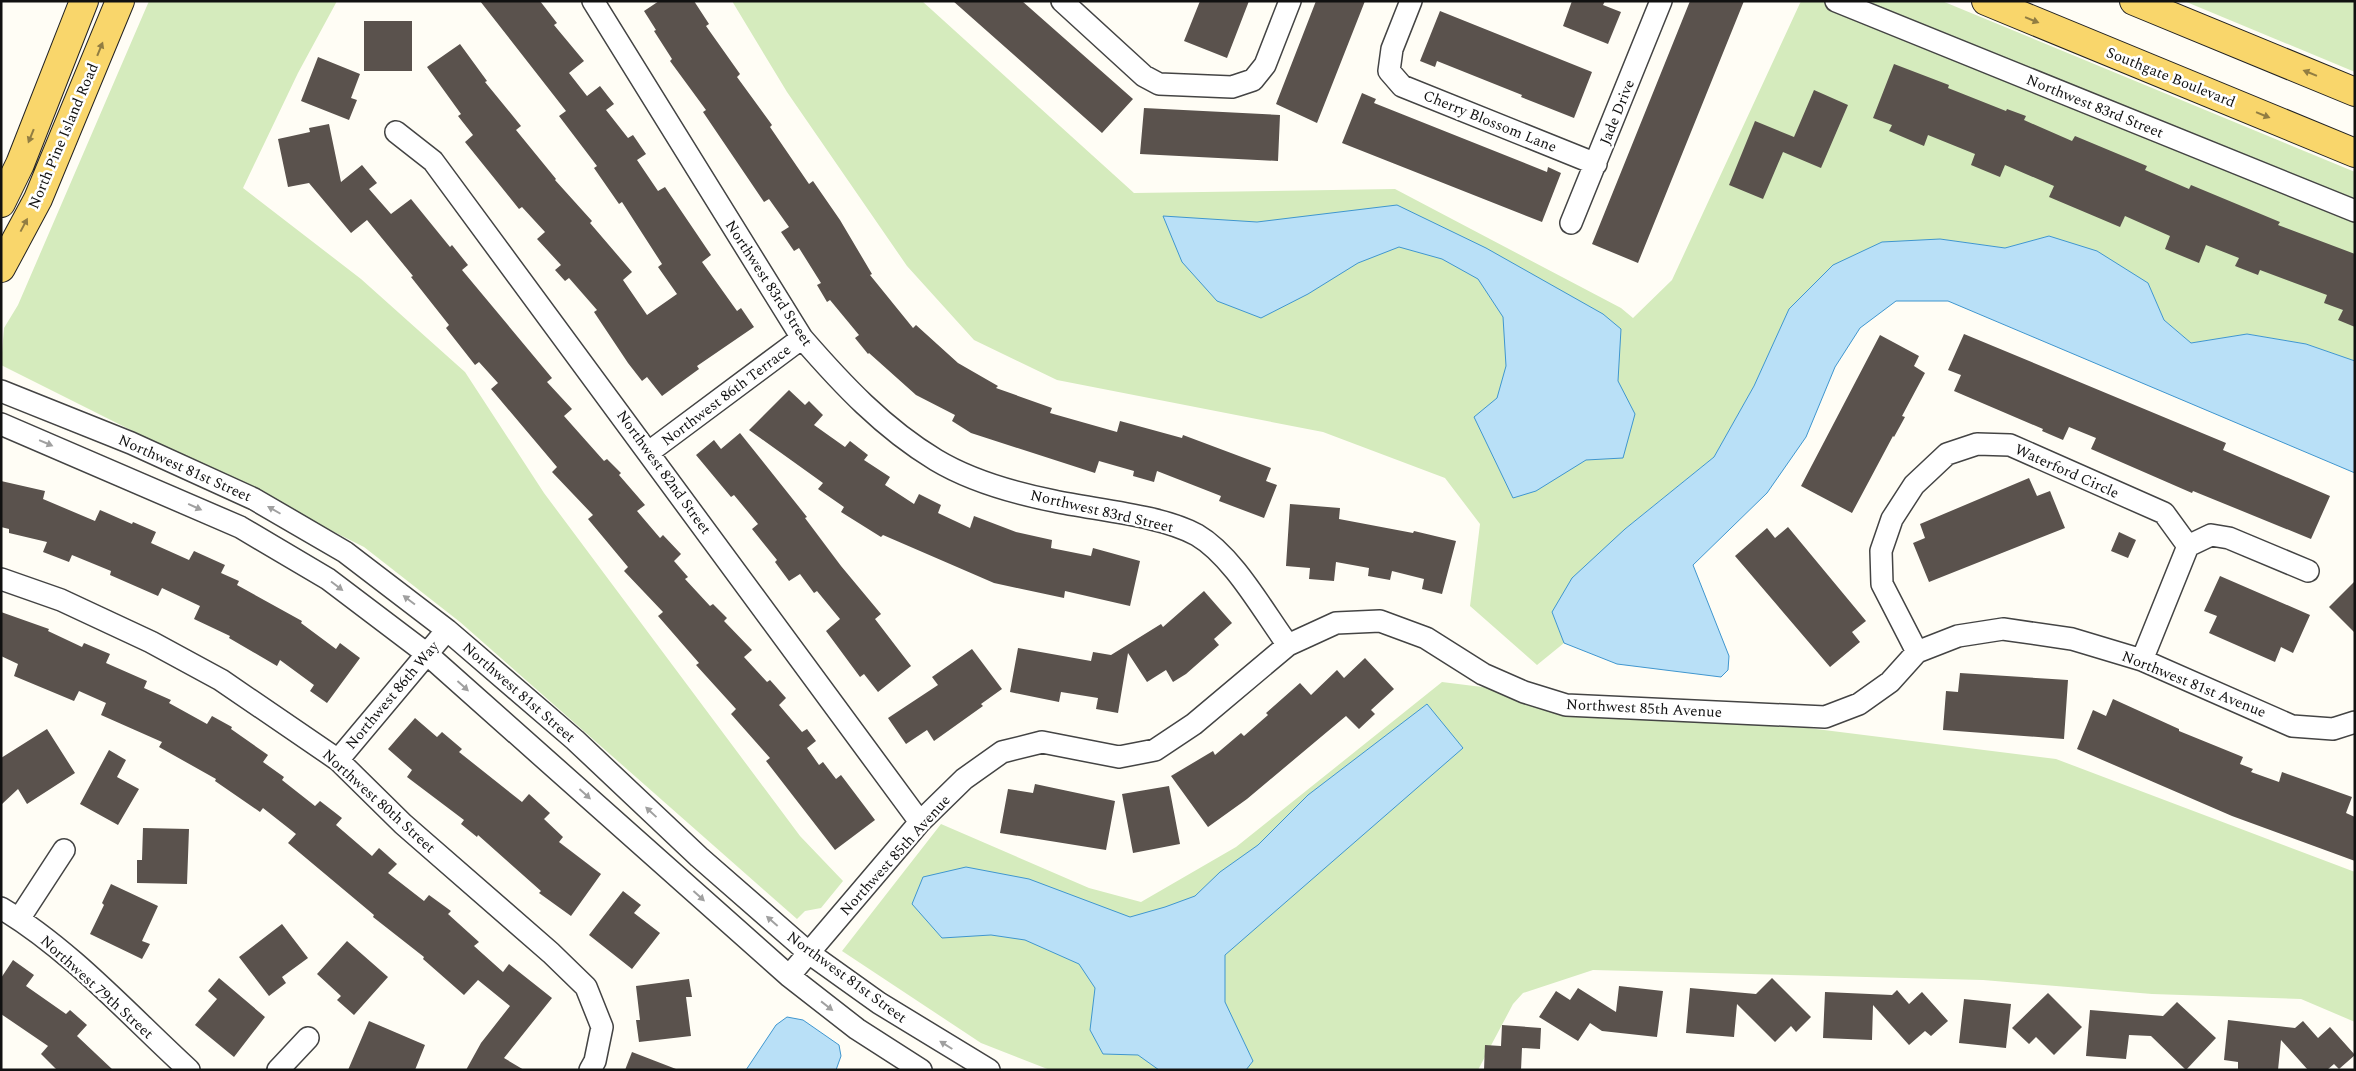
<svg xmlns="http://www.w3.org/2000/svg" width="2356" height="1071" font-family="Spectral,serif">
<rect width="100%" height="100%" fill="#fffdf5"/>
<path fill="#d5ebbd" d="M149 1H337L298 73 243 188 361 279 465 372 544 493 800 836 843 881 821 908 805 911 797 919 460 622 364 547 1 365 4 328 18 305Z
M732 1H922L1134 193 1395 189 1621 308 1633 318 1672 280 1801 1H1942L2355 172V361L2306 344 2248 334 2191 343 2164 320 2148 283 2050 236 2005 248 1940 239 1754 386 1714 457 1625 529 1552 612 1564 643 1537 665 1470 606 1480 524 1445 478 1323 432 1057 380 974 340 907 266 787 92Z
M2184 1H2355V72Z
M1442 682 2056 759 2355 872V1022L2301 999 2152 994 1983 980 1593 970 1523 993 1513 1004 1478 1070H1050L981 1043 842 951 941 824 1089 888 1141 902 1236 847Z"/>
<path fill="#b9e0f7" stroke="#3f96cf" d="M1397 205 1486 248 1603 314 1621 329 1618 381 1635 414 1623 458 1586 460 1536 491 1513 498 1474 417 1497 398 1506 366 1503 317 1478 279 1442 259 1399 247 1358 263 1308 294 1261 318 1217 301 1182 262 1163 216 1257 222Z
M2049 236 2097 251 2148 283 2164 320 2191 343 2247 334 2306 344 2355 361V473L1948 301H1896L1860 328 1835 367 1806 437 1767 493 1693 565 1729 656 1728 670 1721 677 1617 664 1564 643 1552 612 1572 578 1625 529 1714 457 1754 386 1789 309 1833 265 1882 242 1940 239 2005 248Z
M1427 704 1463 748 1225 955V1002L1253 1061 1246 1070H1159L1138 1055 1103 1054 1090 1030 1095 988 1079 964 1025 940 991 935 942 938 912 904 923 877 966 867 1029 879 1130 917 1165 907 1195 896 1220 872 1258 845 1308 795Z
M787 1017 803 1020 839 1045 841 1056 836 1070H746L776 1025Z"/>
<path fill="#5a524d" d="M480 1H540L557 23 554 25 584 61 569 73 587 96 600 86 614 104 606 110 628 138 633 135 646 154 637 160 658 191 665 187 711 255 702 262 737 311 741 308 754 327 697 366 699 369 662 396 647 377 642 381 628 363 594 312 597 310 569 278 565 281 555 270 561 265 537 239 545 232 522 207 519 209 465 142 473 135 458 116 461 114 427 67 460 44 487 81 485 82 521 126 516 130 556 179 555 180 592 221 590 223 632 272 623 280 647 315 677 294 658 267 662 264 622 202 619 204 594 168 597 166 559 116 566 111Z
M659 1H694L709 24 706 26 740 74 737 77 772 125 770 127 809 184 813 181 840 220 872 274 870 275 913 328 916 325 958 363 998 386 996 388 1052 408 1050 413 1117 432 1120 421 1182 438 1183 435 1271 468 1266 481 1277 485 1264 518 1219 501 1221 496 1157 471 1154 482 1133 476 1134 471 1099 461 1095 473 971 433 952 421 955 415 916 395 869 353 868 354 855 338 859 335 830 300 827 302 817 285 821 283 799 248 794 251 781 232 789 227 769 199 764 202 703 112 706 110 670 61 672 59 654 31 656 30 644 11Z
M953 1H1022L1133 99 1102 133Z
M1200 1H1249L1227 58 1184 41Z
M1316 1H1365L1317 123 1276 104Z
M1572 1H1605L1603 5 1621 12 1608 44 1563 26Z
M1690 1H1744L1638 263 1592 244Z
M1440 11 1592 72 1574 118 1521 97 1522 95 1437 61 1435 67 1420 61Z
M364 21H412V71H364Z
M318 57 360 74 351 98 357 100 349 120 301 101Z
M1894 64 1949 85 1948 88 2006 111 2007 109 2026 116 2024 120 2072 141 2075 136 2147 166 2145 170 2189 189 2191 185 2280 222 2278 225 2355 254V327L2338 320 2343 310 2324 303 2327 295 2260 270 2258 275 2235 266 2239 258 2206 245 2199 263 2165 249 2170 236 2125 216 2120 227 2049 197 2054 186 2005 165 2000 177 1971 165 1975 154 1928 135 1924 146 1889 131 1892 125 1873 118Z
M1814 90 1848 105 1821 168 1783 152 1763 199 1729 185 1755 121 1794 137Z
M1362 93 1376 99 1374 103 1547 172 1548 167 1561 173 1542 222 1342 143Z
M1144 108 1280 115 1278 161 1140 154Z
M329 124 341 182 362 165 377 183 369 189 391 214 411 199 450 247 452 245 468 265 462 270 552 378 547 382 572 409 564 416 604 461 607 459 621 473 619 475 645 505 637 511 660 538 663 535 681 554 674 561 688 577 685 579 710 606 713 604 727 618 724 621 752 650 744 657 767 682 770 680 786 698 779 705 802 732 807 729 816 741 807 748 819 765 823 762 836 779 841 775 875 820 835 850 766 761 770 758 731 714 736 709 696 665 699 663 658 616 663 612 624 571 628 567 588 519 593 515 552 472 557 467 491 389 498 383 479 362 475 365 446 328 449 325 411 277 413 276 367 220 351 233 309 183 288 187 278 139 310 132 309 128Z
M1964 334 2226 443 2223 450 2330 496 2311 539 2193 491 2192 493 2091 449 2096 438 2069 427 2063 440 2042 431 2043 429 1954 391 1961 375 1948 370Z
M1880 335 1919 356 1914 366 1925 373 1902 416 1905 417 1894 437 1893 436 1852 513 1801 486Z
M789 390 805 405 809 401 823 415 814 425 845 447 850 441 868 455 864 460 890 477 885 485 914 504 919 494 941 505 938 513 970 528 974 516 1016 532 1052 540 1051 548 1091 556 1093 548 1140 561 1130 606 1065 591 1064 598 994 583 883 535 881 537 841 512 844 507 818 489 823 483 749 430Z
M740 433 807 517 805 518 841 566 881 614 875 619 911 666 878 692 864 674 860 677 826 631 840 619 817 591 814 593 800 574 789 581 775 562 777 560 752 529 758 524 734 495 731 497 696 455 714 440 721 449Z
M2029 478 2037 496 2050 491 2065 528 1929 582 1913 543 1925 538 1920 524Z
M1 481 45 491 43 499 95 521 100 510 132 524 133 522 156 532 151 543 189 560 194 551 225 565 221 573 239 581 237 585 302 621 301 623 336 649 340 643 360 658 327 703 310 691 314 685 280 660 277 666 229 638 230 636 194 619 200 606 162 588 158 596 110 575 111 571 72 555 69 562 43 552 47 542 9 533V529L1 527Z
M1290 504 1340 508 1339 519 1413 533 1414 531 1456 541 1442 594 1422 589 1424 579 1392 571 1390 580 1368 576 1369 568 1336 562 1334 581 1309 579 1310 568 1286 566Z
M1788 527 1866 621 1852 632 1860 642 1830 667 1735 556 1767 528 1775 538Z
M2119 532 2136 540 2128 558 2111 551Z
M2220 576 2310 615 2293 653 2281 647 2275 662 2209 633 2217 616 2204 611Z
M2355 581V633L2329 607Z
M1204 591 1232 623 1214 639 1219 645 1186 674 1173 682 1166 670 1147 682 1128 653 1118 713 1096 709 1098 698 1061 692 1059 702 1010 692 1018 648 1091 661 1093 652 1111 655 1161 624 1163 627Z
M1 612 49 629 48 631 82 647 84 643 110 654 106 663 147 681 144 688 171 700 169 703 207 724 212 716 232 727 231 729 268 755 263 762 284 777 282 780 315 806 320 801 342 818 336 825 372 856 379 848 397 864 388 873 424 901 429 895 451 911 448 914 479 942 474 946 503 972 509 964 552 998 504 1058 524 1070H466L481 1043 510 1006 478 980 464 995 423 959 424 957 373 917 374 915 288 843 296 834 263 808 260 812 215 781 216 779 159 747 162 742 101 715 106 703 79 691 74 701 14 676 18 664 1 656Z
M972 649 1002 689 981 704 983 706 934 741 927 730 906 744 888 718 938 685 932 677Z
M1365 658 1394 689 1371 710 1375 714 1359 729 1346 716 1247 799 1208 827 1171 776 1213 751 1215 755 1241 733 1244 736 1268 715 1266 713 1300 683 1311 695 1337 670 1344 678Z
M1960 673 2068 680 2064 739 1943 730 1946 691 1958 692Z
M2113 699 2179 729V731L2243 757 2240 764 2253 769 2251 772 2279 782 2282 772 2352 797 2346 813 2355 817V861L2232 816 2077 749 2093 710 2106 716Z
M415 718 437 737 442 732 462 749 459 752 522 802 529 794 550 813 544 819 563 837 559 842 601 874 571 916 539 893 541 891 478 835 477 837 461 824 464 820 407 777 412 770 388 749Z
M47 729 75 773 27 804 18 789 1 805V758Z
M109 750 126 760 117 777 139 789 118 825 80 804Z
M1035 784 1115 801 1106 850 1000 833 1008 789 1033 793Z
M1169 786 1180 844 1133 853 1122 794Z
M143 828 189 829 187 884 137 883V860H142Z
M111 884 158 906 142 941 150 944 142 959 90 934 104 905 102 903Z
M623 891 641 905 634 913 660 933 632 969 589 935Z
M282 924 308 958 282 977 286 983 269 996 239 957Z
M347 941 388 977 354 1015 337 1000 341 996 317 974Z
M13 960 34 975 26 986 66 1014 70 1010 87 1025 77 1036 113 1070H57L41 1054 48 1046 1 1014V978Z
M219 978 265 1017 234 1057 195 1025 217 999 208 991Z
M1772 978 1811 1017 1796 1032 1791 1026 1775 1042 1737 1004 1734 1037 1686 1033 1690 988 1756 994Z
M689 979 692 997H686L691 1036 639 1042 636 1020H640L636 986Z
M1619 986 1663 991 1657 1037 1602 1031 1590 1023 1578 1041 1539 1017 1556 991 1570 1000 1578 988 1616 1012Z
M1897 990 1909 1004 1922 992 1948 1021 1931 1036 1925 1031 1909 1045 1873 1005 1872 1040 1823 1038 1825 992 1892 995Z
M2048 993 2082 1027 2054 1055 2036 1037 2029 1044 2012 1028Z
M1964 999 2011 1004 2006 1048 1959 1043Z
M2177 1002 2216 1038 2186 1070 2151 1036 2129 1035 2126 1059 2086 1056 2090 1010 2163 1016Z
M2228 1020 2295 1028 2303 1021 2318 1038 2330 1027 2355 1055 2339 1069 2334 1064 2327 1070H2308L2281 1040 2278 1070 2238 1069V1062L2224 1060Z
M369 1021 425 1045 415 1070H348Z
M1502 1025 1541 1028 1540 1049 1522 1048 1521 1070H1484L1485 1045 1501 1046Z
M632 1052 676 1069V1070H625Z"/>
<g fill="none" stroke-linecap="round" stroke-linejoin="round">
<defs>
<path id="minor" d="M593 1 802 338C842 384 883 428 936 460 971 481 1014 493 1054 501 1095 510 1161 515 1197 535 1233 556 1263 611 1288 645
M1062 1 1144 76 1159 84 1232 87 1253 80 1265 65 1290 1
M1411 1 1392 49 1389 71 1402 86 1596 164
M1836 1 2355 211
M396 132 433 161 920 822
M1571 223 1661 1
M1 391 131 443 254 499 345 552 447 630 575 740 699 857 809 953 879 1003 989 1070
M1 424 240 527 328 579 427 654 789 976 857 1029 921 1070
M649 452 802 338
M2188 546 2211 535 2229 538 2308 571
M1 579 61 600 151 642 221 680 338 760 403 824 551 953 586 987 602 1027 595 1061 590 1070
M1917 652 1882 584 1881 551 1892 519 1914 485 1947 454 1977 444 2010 445 2164 513 2188 546 2142 660
M338 760 447 630
M1 908C70 949 130 1016 189 1070
M19 919 64 850
M789 976 920 822 964 779 1002 752 1042 742 1119 757 1155 750 1194 724 1288 645 1336 623 1380 621 1426 638 1483 674 1524 692 1566 705 1825 717 1859 704 1890 682 1917 652 1958 636 2003 629 2072 639 2142 660 2292 726 2333 729 2355 722
M278 1070 308 1038"/>
<path id="major" d="M1986 1 2355 153
M2134 1 2355 92
M1 203 20 164 84 1
M1 268 38 199 120 1"/>
</defs>
<use href="#minor" stroke="#444" stroke-width="24"/>
<use href="#major" stroke="#222" stroke-width="30"/>
<use href="#minor" stroke="#fff" stroke-width="21"/>
<use href="#major" stroke="#f9d66b" stroke-width="28"/>
</g>
<defs><path id="oneway-solid" d="M-6-.8H1V-3.2L6.5 0L1 3.2V.8H-6Z" transform="scale(1.25)"/></defs>
<g fill="#917d42">
<use href="#oneway-solid" transform="translate(2032 20) rotate(22)"/>
<use href="#oneway-solid" transform="translate(100 49) rotate(-68)"/>
<use href="#oneway-solid" transform="translate(2310 73) rotate(-158)"/>
<use href="#oneway-solid" transform="translate(2263 115) rotate(22)"/>
<use href="#oneway-solid" transform="translate(31 136) rotate(112)"/>
<use href="#oneway-solid" transform="translate(24 225) rotate(-62)"/>
</g>
<g fill="#a0a0a0">
<use href="#oneway-solid" transform="translate(46 443) rotate(23)"/>
<use href="#oneway-solid" transform="translate(195 507) rotate(24)"/>
<use href="#oneway-solid" transform="translate(274 510) rotate(-150)"/>
<use href="#oneway-solid" transform="translate(337 586) rotate(37)"/>
<use href="#oneway-solid" transform="translate(409 600) rotate(-143)"/>
<use href="#oneway-solid" transform="translate(463 686) rotate(42)"/>
<use href="#oneway-solid" transform="translate(585 794) rotate(42)"/>
<use href="#oneway-solid" transform="translate(651 812) rotate(-137)"/>
<use href="#oneway-solid" transform="translate(699 896) rotate(42)"/>
<use href="#oneway-solid" transform="translate(772 921) rotate(-139)"/>
<use href="#oneway-solid" transform="translate(827 1006) rotate(38)"/>
<use href="#oneway-solid" transform="translate(946 1045) rotate(-148)"/>
</g>
<g text-anchor="middle" stroke-width="5" stroke-linejoin="round" paint-order="stroke">
<g font-size="15" fill="#111" stroke="#fff">
<text transform="translate(2171 77) rotate(22)" y="5">Southgate Boulevard</text>
<text transform="translate(2095 106) rotate(22)" y="5">Northwest 83rd Street</text>
<text transform="translate(1617 112) rotate(-68)" y="5">Jade Drive</text>
<text transform="translate(1490 121) rotate(22)" y="5">Cherry Blossom Lane</text>
<text transform="translate(63 136) rotate(-67)" y="5">North Pine Island Road</text>
<text transform="translate(769 283) rotate(57)" y="5">Northwest 83rd Street</text>
<text transform="translate(726 395) rotate(-37)" y="5">Northwest 86th Terrace</text>
<text transform="translate(185 468) rotate(24)" y="5">Northwest 81st Street</text>
<text transform="translate(2067 471) rotate(24)" y="5">Waterford Circle</text>
<text transform="translate(664 472) rotate(54)" y="5">Northwest 82nd Street</text>
<text transform="translate(1102 511) rotate(13)" y="5">Northwest 83rd Street</text>
<text transform="translate(2194 684) rotate(22)" y="5">Northwest 81st Avenue</text>
<text transform="translate(519 692) rotate(41)" y="5">Northwest 81st Street</text>
<text transform="translate(392 695) rotate(-50)" y="5">Northwest 86th Way</text>
<text transform="translate(1644 708) rotate(3)" y="5">Northwest 85th Avenue</text>
<text transform="translate(379 801) rotate(42)" y="5">Northwest 80th Street</text>
<text transform="translate(895 855) rotate(-48)" y="5">Northwest 85th Avenue</text>
<text transform="translate(847 977) rotate(36)" y="5">Northwest 81st Street</text>
<text transform="translate(97 987) rotate(42)" y="5">Northwest 79th Street</text>
</g>
</g>
<rect width="2356" height="1071" fill="none" stroke="#111111" stroke-width="5"/>
</svg>
